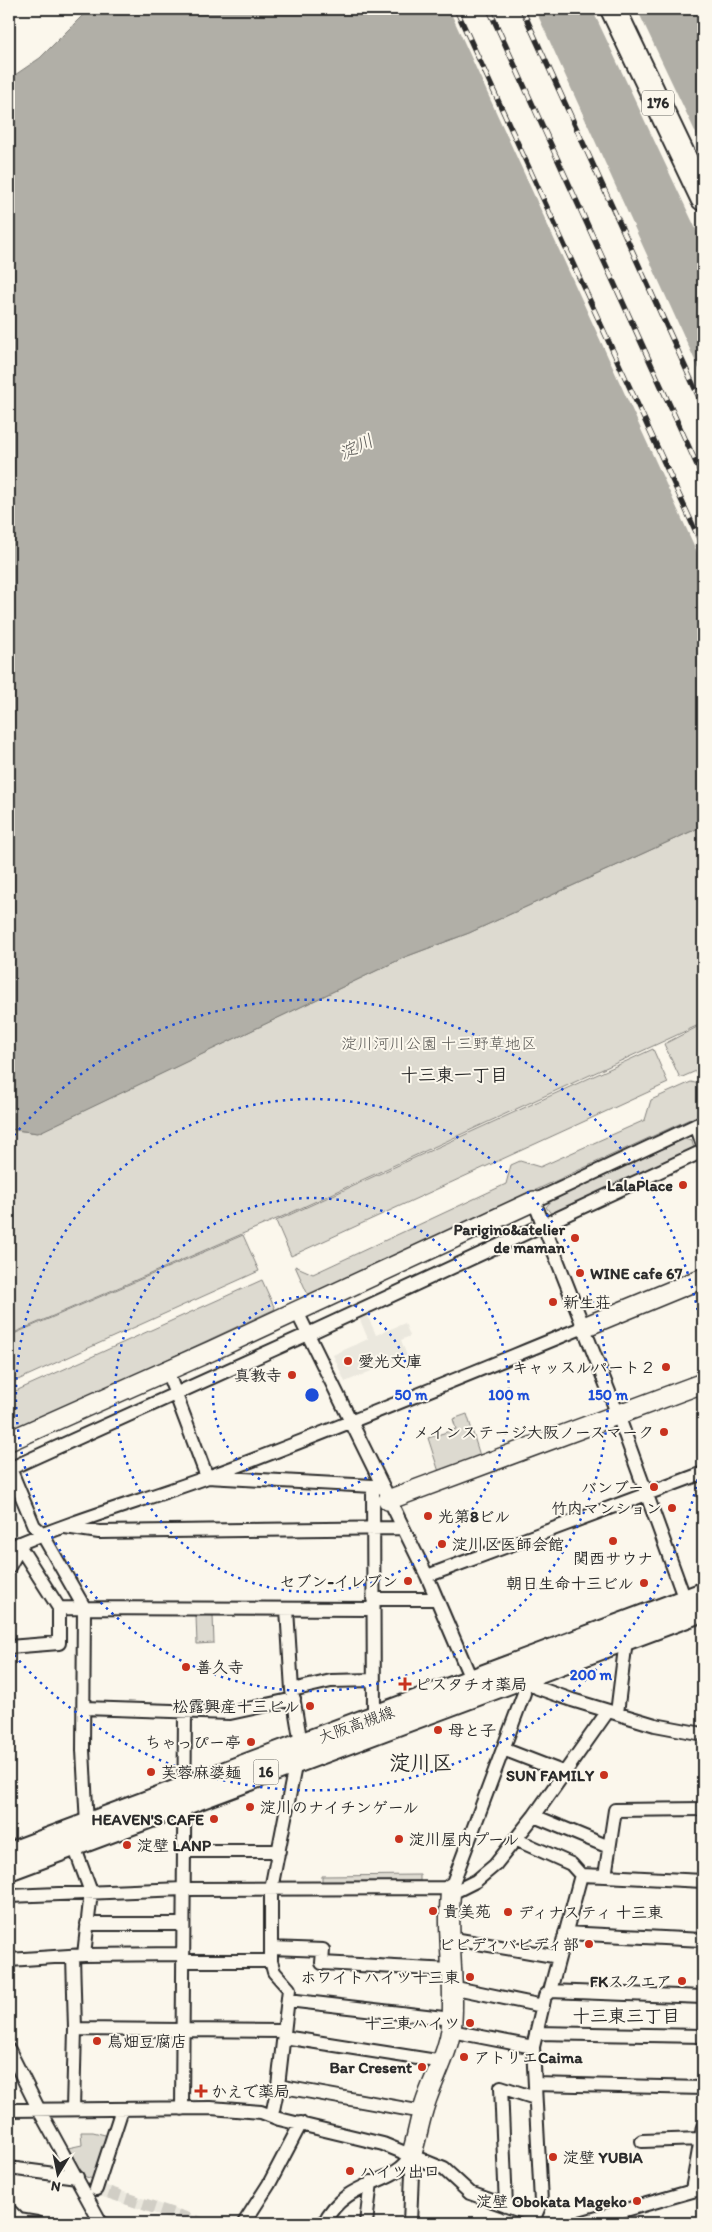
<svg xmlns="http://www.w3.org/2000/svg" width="712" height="2232" font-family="Itim,'Klee One',sans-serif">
<rect width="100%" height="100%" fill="#fbf7ec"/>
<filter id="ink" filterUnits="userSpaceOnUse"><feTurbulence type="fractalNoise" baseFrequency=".02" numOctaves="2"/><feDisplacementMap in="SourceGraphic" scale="10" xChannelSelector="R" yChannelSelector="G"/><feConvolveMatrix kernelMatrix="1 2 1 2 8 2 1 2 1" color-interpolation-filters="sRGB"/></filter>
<g filter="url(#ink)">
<path fill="#ebe8de" d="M366 1312 376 1335 405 1323 410 1336 401 1340 407 1356 345 1382 333 1355 368 1339 358 1315Z
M90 2180 101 2184 215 2223H185L93 2194Z"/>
<path fill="#dddad0" stroke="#84827e" d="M703 826V1023L286 1215 9 1335V1129L37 1133 405 957 469 933Z
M703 1024V1068L680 1078 664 1044Z
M653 1049 668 1083 291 1256 276 1221Z
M691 1082 703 1085V1113L308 1295 295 1266 313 1274 506 1184 511 1165 520 1161 540 1167 645 1120 651 1100Z
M684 1139 692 1141 694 1149 552 1215 546 1207 552 1200Z
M243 1235 259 1271 9 1384V1336Z
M262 1280 275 1309 9 1433V1394Z
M467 1414 481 1459 439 1472 428 1438 456 1429 453 1419Z
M213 1615 214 1643 197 1644 196 1616Z
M420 1875V1881L322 1882V1876Z
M81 2132H93L109 2136 96 2180 83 2176 68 2148 82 2145Z"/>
<path fill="#b1afa7" stroke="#7b7a75" d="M89 9H703V826L469 933 405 957 38 1133 9 1129V79L40 58Z"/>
<path fill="#fbf7ec" d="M449 9H535L703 378V565Z
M592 9H637L703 148V244Z"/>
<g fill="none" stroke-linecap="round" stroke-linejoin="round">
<path stroke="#d1cec5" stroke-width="12" stroke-dasharray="12 6" stroke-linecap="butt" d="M92 2187 201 2223"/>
<defs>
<path id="street" d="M696 1125 703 1145
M296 1310 427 1576 474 1686
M167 1371 207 1477 373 1486
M9 1466 34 1526 41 1532 84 1607 83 1750 87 1825
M9 1469 308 1334 703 1151
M65 1527 99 1532 402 1528
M9 1548C73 1520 142 1501 208 1477 335 1430 459 1378 584 1327
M9 1567 20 1547 19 1543
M427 1576 703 1473
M373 1599H437
M692 1603 685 1600 618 1415 534 1201 703 1122
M59 1608 373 1609
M287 1609 292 1690 301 1744
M9 1647 59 1643V1608L20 1547
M524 1678 538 1688 572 1700 655 1725 703 1734
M292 1690 331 1681 373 1680
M84 1708 230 1713 294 1699
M617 1713 626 1640
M374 1717 373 1486 379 1482
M503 1749 565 1773
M534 1816 609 1847
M515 1839 571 1864 581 1875
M74 1846 91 1892 84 1955
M183 1851H279
M605 1876 703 1881
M450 1894 476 1881 495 1865 534 1816 608 1711
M9 1896 183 1889 451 1888 524 1693 523 1673
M87 1924H183
M565 1933 703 1940
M448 1938 559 1957
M271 1948 323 1950 322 1963 450 1970
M73 1956 75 2029 73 2109
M9 1960 84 1955 183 1954
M183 1961H271
M451 1987 543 2006
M550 1991 703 1997
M288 2000 452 2019
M75 2029 284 2031
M451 2031 533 2047
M536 2033 703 2036
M284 2037 443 2062
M9 2050 39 2110 101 2223
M535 2084 703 2088
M278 2086 423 2112
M182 2109 185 1713
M9 2110 211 2108 261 2112 279 2119 383 2144 444 2169 470 2193 535 2216
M272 2115 278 2086 289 1989 274 1972 271 1961V1889L296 1761
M642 2141 701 2139
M409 2160 412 2173 410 2223
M9 2168 77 2177
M96 2189 122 2109
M692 2190 703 2127
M506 2206 501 2087 535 2098
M9 2210 19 2220 37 2223
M244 2223 269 2184 301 2123
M324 2223C346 2178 395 2186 411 2156
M366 2223 371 2182
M537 2223 535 2216 541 2202 533 2047 545 1996 550 1991 581 1875 605 1876 615 1810 703 1809
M580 2223 703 2188"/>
<path id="secondary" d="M584 1327 703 1278
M9 1441 211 1351 534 1201
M388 1500 703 1383
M411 2156C417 2139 419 2121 425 2104 434 2076 450 2051 452 2021 455 1976 446 1932 451 1888"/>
<path id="primary" d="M9 1853 703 1593
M9 1870 703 1611"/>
<path id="highway" d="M613 9 703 198"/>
</defs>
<use href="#street" stroke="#2b2b2b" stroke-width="16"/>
<use href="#secondary" stroke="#2b2b2b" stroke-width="22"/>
<use href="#primary" stroke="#2b2b2b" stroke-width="24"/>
<use href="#highway" stroke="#2b2b2b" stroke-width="28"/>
<use href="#street" stroke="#fbf7ec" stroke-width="12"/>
<use href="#secondary" stroke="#fbf7ec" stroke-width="19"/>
<use href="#primary" stroke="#fbf7ec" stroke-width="20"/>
<use href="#highway" stroke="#fbf7ec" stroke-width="24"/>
<defs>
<path id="rail" d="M456 9 703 547
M489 9 703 478
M522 9 703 406"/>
</defs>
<use href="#rail" stroke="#2b2b2b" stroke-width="5.5"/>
<use href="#rail" stroke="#fbf7ec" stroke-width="4" stroke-dasharray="11" stroke-linecap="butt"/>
</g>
</g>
<g fill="none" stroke="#1d4ed8" stroke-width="2.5" stroke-dasharray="2.5 5">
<circle cx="312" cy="1395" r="99"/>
<circle cx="312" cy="1395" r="197"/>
<circle cx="312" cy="1395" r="296"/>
<path d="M703 1450A395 395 0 0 1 9 1649M9 1141A395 395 0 0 1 703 1340"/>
</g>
<g fill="#c8321e" stroke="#fbf7ec" stroke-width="2">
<circle cx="683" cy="1185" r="5"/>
<circle cx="575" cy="1238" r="5"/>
<circle cx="580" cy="1273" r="5"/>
<circle cx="553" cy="1302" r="5"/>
<circle cx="348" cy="1361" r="5"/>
<circle cx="666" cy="1367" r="5"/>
<circle cx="292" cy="1375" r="5"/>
<circle cx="664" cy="1432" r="5"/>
<circle cx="654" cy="1487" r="5"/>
<circle cx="672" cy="1508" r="5"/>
<circle cx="428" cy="1516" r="5"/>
<circle cx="613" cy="1541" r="5"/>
<circle cx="442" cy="1544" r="5"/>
<circle cx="408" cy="1581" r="5"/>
<circle cx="644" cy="1583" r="5"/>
<circle cx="186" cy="1667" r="5"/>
<path d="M402.5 1676.5h5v5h5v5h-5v5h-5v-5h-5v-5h5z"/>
<circle cx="310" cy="1706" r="5"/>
<circle cx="438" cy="1730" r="5"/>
<circle cx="251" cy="1742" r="5"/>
<circle cx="151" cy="1772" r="5"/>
<circle cx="604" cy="1775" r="5"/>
<circle cx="250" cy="1807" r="5"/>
<circle cx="214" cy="1819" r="5"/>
<circle cx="399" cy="1839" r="5"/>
<circle cx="127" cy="1845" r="5"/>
<circle cx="433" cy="1911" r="5"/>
<circle cx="508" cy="1912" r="5"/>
<circle cx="589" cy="1944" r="5"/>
<circle cx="470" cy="1977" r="5"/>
<circle cx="682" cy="1981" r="5"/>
<circle cx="470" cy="2023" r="5"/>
<circle cx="97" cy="2041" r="5"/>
<circle cx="464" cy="2057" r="5"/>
<circle cx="422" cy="2067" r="5"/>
<path d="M198.5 2083.5h5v5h5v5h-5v5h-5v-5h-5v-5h5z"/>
<circle cx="553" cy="2157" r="5"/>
<circle cx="350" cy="2171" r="5"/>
<circle cx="637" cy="2201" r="5"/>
</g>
<g text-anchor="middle" stroke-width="4" stroke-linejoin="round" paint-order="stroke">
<g fill="#fbf7ec" stroke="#696865" stroke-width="1">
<rect x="642" y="90.5" width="32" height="25" rx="4"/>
<rect x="253.5" y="1759.5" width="25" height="25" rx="4"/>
</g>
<g font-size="15" font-weight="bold" fill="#2b2b2b">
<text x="658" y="108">176</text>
<text x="266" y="1777">16</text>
</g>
<g font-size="16" fill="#585754" stroke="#fbf7ec">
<text x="439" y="1049">淀川河川公園 十三野草地区</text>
</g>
<g font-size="16" font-weight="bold" fill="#2b2b2b" stroke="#fbf7ec" text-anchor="end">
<text x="673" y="1191">LalaPlace</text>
<text x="565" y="1235">Parigino&amp;atelier<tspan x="565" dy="18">de maman</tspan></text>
<text x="590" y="1279" text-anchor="start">WINE cafe 67</text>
<text x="563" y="1308" text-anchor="start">新生荘</text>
<text x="358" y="1367" text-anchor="start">愛光文庫</text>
<text x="656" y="1373">キャッスルパート２</text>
<text x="282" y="1381">真教寺</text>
<text x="654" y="1438">メインステージ大阪ノースマーク</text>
<text x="644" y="1493">バンブー</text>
<text x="662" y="1514">竹内マンション</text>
<text x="438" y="1522" text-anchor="start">光第8ビル</text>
<text x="452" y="1550" text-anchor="start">淀川区医師会館</text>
<text x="613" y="1564" text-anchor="middle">関西サウナ</text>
<text x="398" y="1587">セブン-イレブン</text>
<text x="634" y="1589">朝日生命十三ビル</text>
<text x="196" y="1673" text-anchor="start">善久寺</text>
<text x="415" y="1690" text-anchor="start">ピスタチオ薬局</text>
<text x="300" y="1712">松露興産十三ビル</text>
<text x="448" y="1736" text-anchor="start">母と子</text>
<text x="241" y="1748">ちゃっぴー亭</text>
<text x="161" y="1778" text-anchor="start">芙蓉麻婆麺</text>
<text x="594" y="1781">SUN FAMILY</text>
<text x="260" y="1813" text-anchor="start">淀川のナイチンゲール</text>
<text x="204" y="1825">HEAVEN'S CAFE</text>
<text x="409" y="1845" text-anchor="start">淀川屋内プール</text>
<text x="137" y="1851" text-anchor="start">淀壁 LANP</text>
<text x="443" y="1917" text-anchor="start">貴美苑</text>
<text x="518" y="1918" text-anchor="start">ディナスティ 十三東</text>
<text x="579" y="1950">ビビディバビディ部</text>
<text x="460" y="1983">ホワイトハイツ十三東</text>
<text x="672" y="1987">FKスクエア</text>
<text x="460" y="2029">十三東ハイツ</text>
<text x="107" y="2047" text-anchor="start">鳥畑豆腐店</text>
<text x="474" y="2063" text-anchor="start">アトリエCaima</text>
<text x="412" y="2073">Bar Cresent</text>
<text x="211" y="2097" text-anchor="start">かえで薬局</text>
<text x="563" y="2163" text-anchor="start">淀壁 YUBIA</text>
<text x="360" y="2177" text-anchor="start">ハイツ出口</text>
<text x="627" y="2207">淀壁 Obokata Mageko</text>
</g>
<g font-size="16" fill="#2b2b2b" stroke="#fbf7ec">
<text transform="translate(356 1724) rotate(-20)" y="6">大阪高槻線</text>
</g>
<g font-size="18" font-style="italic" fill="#5a5956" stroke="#fbf7ec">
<text transform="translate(356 447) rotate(-26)" y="6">淀川</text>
</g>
<g font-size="18" font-weight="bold" fill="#2b2b2b" stroke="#fbf7ec">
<text x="454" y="1081">十三東一丁目</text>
<text x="626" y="2022">十三東三丁目</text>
</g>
<g font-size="21" font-weight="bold" fill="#2b2b2b" stroke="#fbf7ec">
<text x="421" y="1770">淀川区</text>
</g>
</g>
<circle cx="312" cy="1395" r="8" fill="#1d4ed8" stroke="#fbf7ec" stroke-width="2.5"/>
<g font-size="15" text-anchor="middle" font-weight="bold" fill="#1d4ed8" stroke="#fbf7ec" stroke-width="4" stroke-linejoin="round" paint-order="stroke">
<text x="411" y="1400">50 m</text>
<text x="509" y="1400">100 m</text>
<text x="608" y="1400">150 m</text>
<text x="591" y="1680">200 m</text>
</g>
<rect width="712" height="2232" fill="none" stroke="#fbf7ec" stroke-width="30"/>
<rect x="15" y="15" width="682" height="2202" fill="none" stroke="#2b2b2b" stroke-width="2" filter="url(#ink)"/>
<g transform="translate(58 2174) rotate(190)" stroke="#fbf7ec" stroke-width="4" paint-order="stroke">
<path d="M0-4L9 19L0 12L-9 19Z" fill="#2b2b2b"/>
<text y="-8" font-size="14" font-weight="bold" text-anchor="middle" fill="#2b2b2b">N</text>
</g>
</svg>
